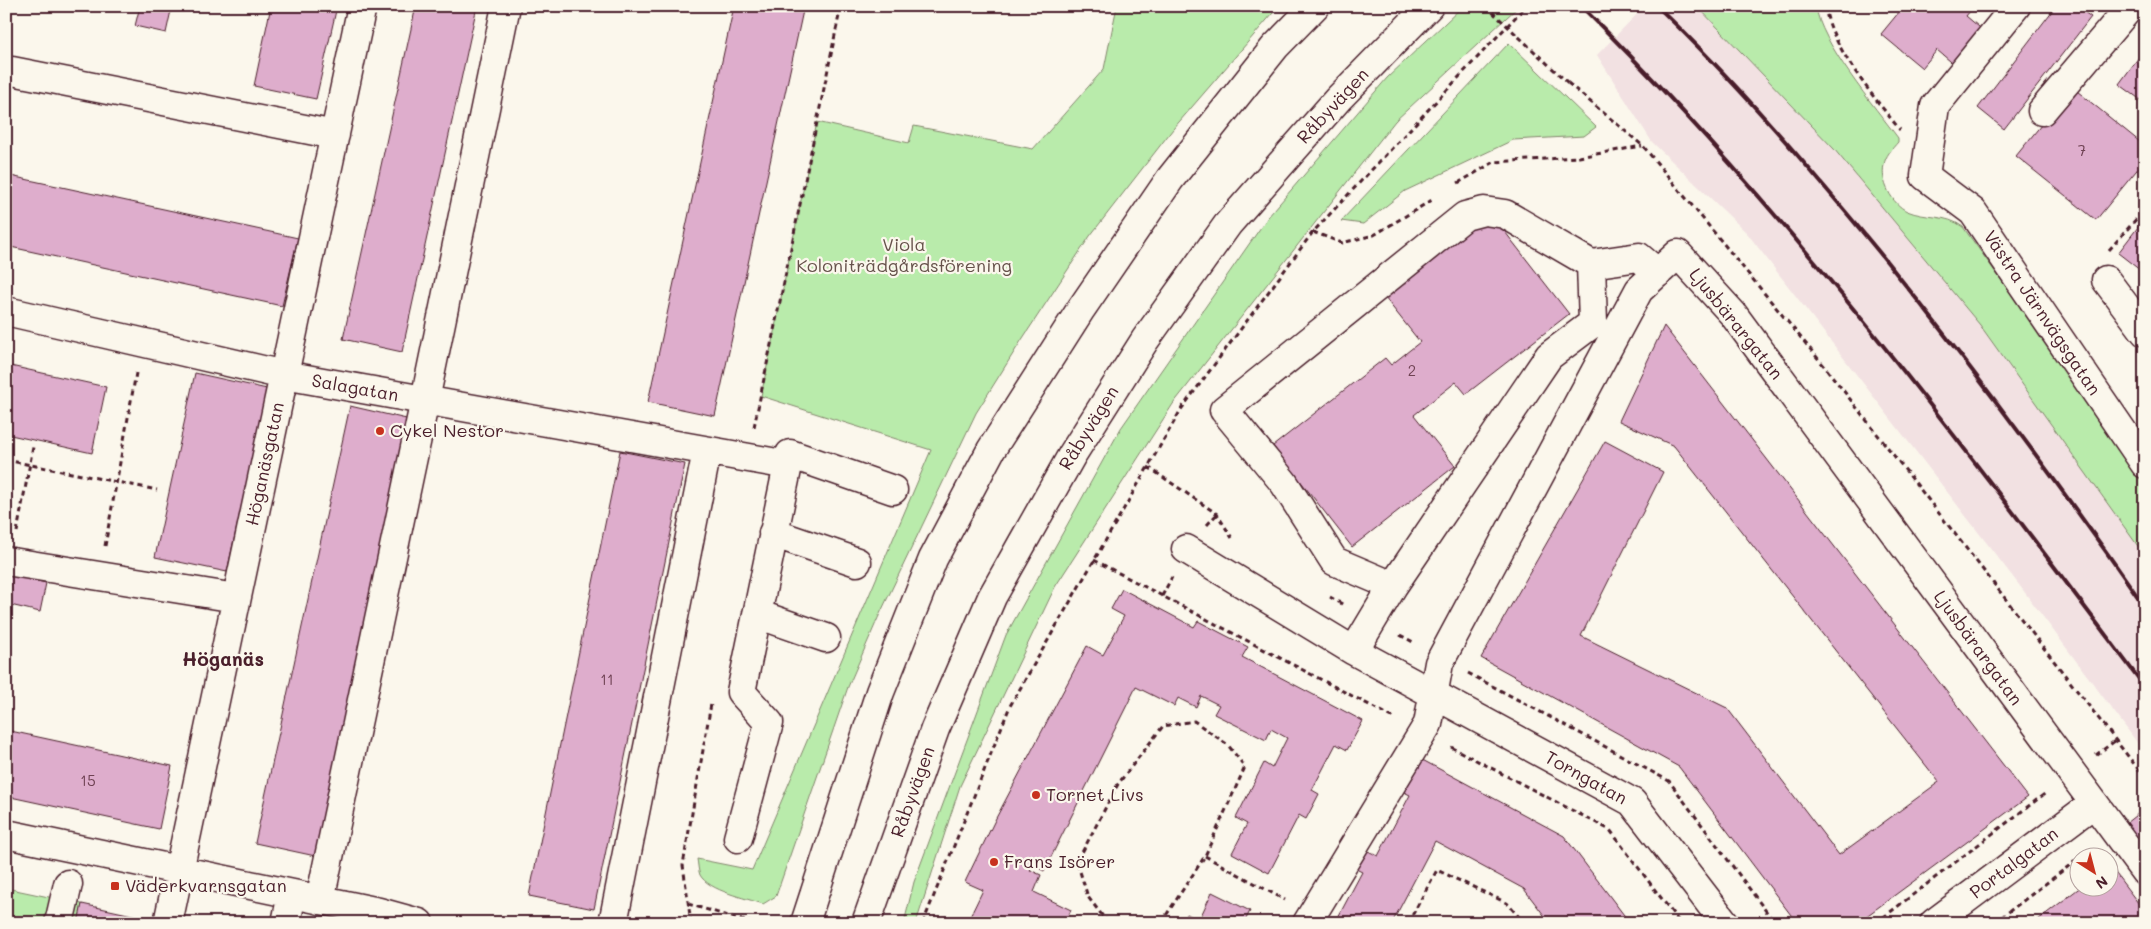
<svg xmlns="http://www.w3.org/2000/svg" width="2151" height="929" font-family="Mali,sans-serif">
<rect width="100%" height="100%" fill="#fbf7ec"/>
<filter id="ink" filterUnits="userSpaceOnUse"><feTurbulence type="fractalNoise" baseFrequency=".02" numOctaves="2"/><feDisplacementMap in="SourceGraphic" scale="10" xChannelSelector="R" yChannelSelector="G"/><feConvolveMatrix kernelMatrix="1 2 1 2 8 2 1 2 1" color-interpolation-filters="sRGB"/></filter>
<g filter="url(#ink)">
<path fill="#f2e1e2" d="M1645 6H1697L1834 149 1980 325 2145 556V753L2023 590 1747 233 1652 142 1597 55Z"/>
<path fill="#b9ebab" stroke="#82856b" d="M1117 6H1279L1173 129 1090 236 1021 341 976 413 878 618 848 687 776 896 763 904C746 898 709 891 700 875 698 870 698 864 697 859L752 870 931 450 761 396 817 122 909 143 914 126 1033 149 1104 69Z
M1463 6H1519L1395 121 1173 404 1055 587 960 786 916 923H904L914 882 1006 635 1121 428 1268 217 1387 78Z
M1697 6H1816C1819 41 1876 108 1898 138V142C1892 149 1885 156 1884 165 1880 181 1892 204 1907 211 1926 219 1946 214 1963 227L2145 480V556L1980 325 1834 149Z
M1509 43 1596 127 1584 136 1513 140 1405 191 1363 224 1341 221Z
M6 888 82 904 78 923H6Z"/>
<path fill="#deadcc" stroke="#4a1f2b" d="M140 6H172L166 33 135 26Z
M271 6H337L316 99 254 86Z
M416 6H477L402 352 343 339Z
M734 6H804L715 416 648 402Z
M1904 6H1974L1966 16 1985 32 1957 67 1937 50 1922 68 1881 34Z
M2056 6H2076L2091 17 2004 129 1978 108Z
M2145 49V103L2119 84Z
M2072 87 2145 146V160L2096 220 2016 156Z
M6 175 298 238 282 306 6 246Z
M1491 214 1569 314 1466 394 1456 382 1414 415 1455 466 1352 547 1273 446 1385 358 1391 365 1420 342 1385 298Z
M2145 218V274L2118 253Z
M1664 326 2028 797 1857 923H1797L1679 767 1481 658 1605 441 1663 472 1581 636 1727 708 1839 855 1939 782 1674 446 1619 421Z
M6 365 106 387 92 453 6 434Z
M195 373 267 389 227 572 155 557Z
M350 406 415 421 320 857 255 843Z
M620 451 685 464 594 909 529 896Z
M6 574 46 583 40 612 6 604Z
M1122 589 1194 627 1198 621 1248 647 1242 657 1363 721 1347 750 1336 744 1312 790 1319 794 1306 819 1299 815 1269 873 1232 853 1247 824 1236 818 1264 763 1272 768 1287 738 1271 729 1266 740 1214 714 1219 705 1201 696 1196 707 1178 698 1174 706 1136 687 1044 871 1033 865 1030 870 1041 875 1034 892 1071 910 1065 923H967L983 890 965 882 995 820 1087 646 1103 655 1124 616 1111 609Z
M6 730 172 766 159 829 6 796Z
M1415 756 1564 836 1630 923H1550L1524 889 1435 841 1392 923H1335L1362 872 1354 868 1364 849 1378 856 1410 795 1398 789Z
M2145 808V848L2126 823Z
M2110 866 2145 912V923H2034L2082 886H2108Z
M1212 892 1250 911 1244 923H1183L1187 914 1199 920Z
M82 904 151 919 150 923H78Z"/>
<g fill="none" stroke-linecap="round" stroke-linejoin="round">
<defs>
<path id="minor" d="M2016 6 1935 106 1925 176 1973 212 2145 464
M12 71 335 135
M2042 111 2131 6
M1591 264 1639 257 1658 273
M2106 280 2145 332
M6 311 284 375 788 465 741 692 769 723 738 838
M788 465 790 454 893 490
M773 533 857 562
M1186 549 1354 651 1632 802 1725 923
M6 561 236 598
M757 614 826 638
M1354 651 1393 586 1549 356 1593 323 1591 264 1505 214 1484 211 1465 216 1224 410 1284 483 1334 561 1393 586
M6 834 379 912 419 923
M320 900 425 400 506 6
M59 923 68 884
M168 923 362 6
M286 923 292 894
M613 923 707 451
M1307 923 1428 724 1439 663 1639 290 1678 254 1733 314 2145 872
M1934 923 2093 804"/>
<path id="major" d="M805 923 880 692 933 559 991 450 1081 309 1170 179 1275 47 1315 6
M866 923 935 729 992 597 1072 455 1145 340 1228 224 1338 99 1429 6"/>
</defs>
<use href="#minor" stroke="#4a1f2b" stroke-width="31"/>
<use href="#major" stroke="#4a1f2b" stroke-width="31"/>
<path stroke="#4a1f2b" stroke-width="3" stroke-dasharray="5 4" stroke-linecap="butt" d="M1825 6C1830 46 1875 98 1900 130
M1568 83 1643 146 1825 367 2145 778
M1458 183 1494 162 1579 157 1642 146
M1313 232 1342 243 1374 235 1432 200
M2109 250 2145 209
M754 427 841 6
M6 460 157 490
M1148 467 1217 514 1232 538
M1207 525 1217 514
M17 532 33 447
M105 546 136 373
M1094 560 1396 719
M1162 596 1172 577
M1330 597 1344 605
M1400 635 1415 643
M1468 673 1669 781 1775 923
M1451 747 1610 830 1680 923
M2096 755 2116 740
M1205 856 1285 900
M2082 856 2090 851
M688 904 752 923
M691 923 683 865 711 704
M923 923 1010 706 1182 408 1313 232 1526 6
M1108 923 1088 897 1077 862 1118 784 1163 726 1194 721 1228 745 1245 767 1205 856 1161 923
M1408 923 1437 870 1507 903 1524 923
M1876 923 2047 792
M1994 923 2078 859"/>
<use href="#minor" stroke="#fbf7ec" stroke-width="28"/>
<use href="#major" stroke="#fbf7ec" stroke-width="28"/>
<path stroke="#4a1f2b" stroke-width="4" d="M1581 6C1791 213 1968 452 2145 687
M1657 6C1737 83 1809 167 1879 252 1972 367 2060 485 2145 607"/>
<path stroke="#4a1f2b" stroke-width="3" stroke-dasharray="5 4" stroke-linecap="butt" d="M1486 6 1568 83"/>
</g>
</g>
<g fill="#c8321e" stroke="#fbf7ec" stroke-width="2">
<circle cx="380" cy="431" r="5"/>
<circle cx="1036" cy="795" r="5"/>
<circle cx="994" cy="862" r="5"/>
<rect x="110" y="881" width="10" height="10" rx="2.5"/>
</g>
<g text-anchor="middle" stroke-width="4.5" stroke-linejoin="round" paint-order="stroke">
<g font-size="15" fill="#6f4253">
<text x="2082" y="156">7</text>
<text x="1412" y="376">2</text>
<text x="607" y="685">11</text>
<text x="88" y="786">15</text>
</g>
<g font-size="18" fill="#4a1f2b" stroke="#fbf7ec">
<text transform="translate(1333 106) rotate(-47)" y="6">Råbyvägen</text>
<text transform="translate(2042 313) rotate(56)" y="6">Västra Järnvägsgatan</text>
<text transform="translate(1736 324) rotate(51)" y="6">Ljusbärargatan</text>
<text transform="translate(355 388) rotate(10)" y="6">Salagatan</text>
<text transform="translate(1089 428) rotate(-58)" y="6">Råbyvägen</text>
<text transform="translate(265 464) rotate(-78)" y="6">Höganäsgatan</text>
<text transform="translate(1978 648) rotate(54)" y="6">Ljusbärargatan</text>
<text transform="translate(1586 778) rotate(29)" y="6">Torngatan</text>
<text transform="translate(913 792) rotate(-70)" y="6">Råbyvägen</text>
<text transform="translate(2014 863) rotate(-37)" y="6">Portalgatan</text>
</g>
<g font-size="18" fill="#66524b" stroke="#fbf7ec">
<text x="904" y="251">Viola<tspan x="904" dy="21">Koloniträdgårdsförening</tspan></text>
</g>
<g font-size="18" fill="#4a1f2b" stroke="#fbf7ec" text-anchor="start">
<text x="390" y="437">Cykel Nestor</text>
<text x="1046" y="801">Tornet Livs</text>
<text x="1004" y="868">Frans Isörer</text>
<text x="125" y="892">Väderkvarnsgatan</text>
</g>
<g font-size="19" font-weight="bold" fill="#4a1f2b" stroke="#fbf7ec">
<text x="223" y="666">Höganäs</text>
</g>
</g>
<rect width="2151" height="929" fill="none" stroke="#fbf7ec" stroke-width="25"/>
<rect x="12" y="12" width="2126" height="904" fill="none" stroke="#4a1f2b" stroke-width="2" filter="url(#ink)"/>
<g transform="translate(2094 872) rotate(144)"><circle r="24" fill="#fbf7ec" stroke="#b4a19f"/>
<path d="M0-4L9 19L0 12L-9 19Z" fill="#c8321e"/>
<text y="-8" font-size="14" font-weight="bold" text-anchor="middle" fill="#4a1f2b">N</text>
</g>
</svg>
